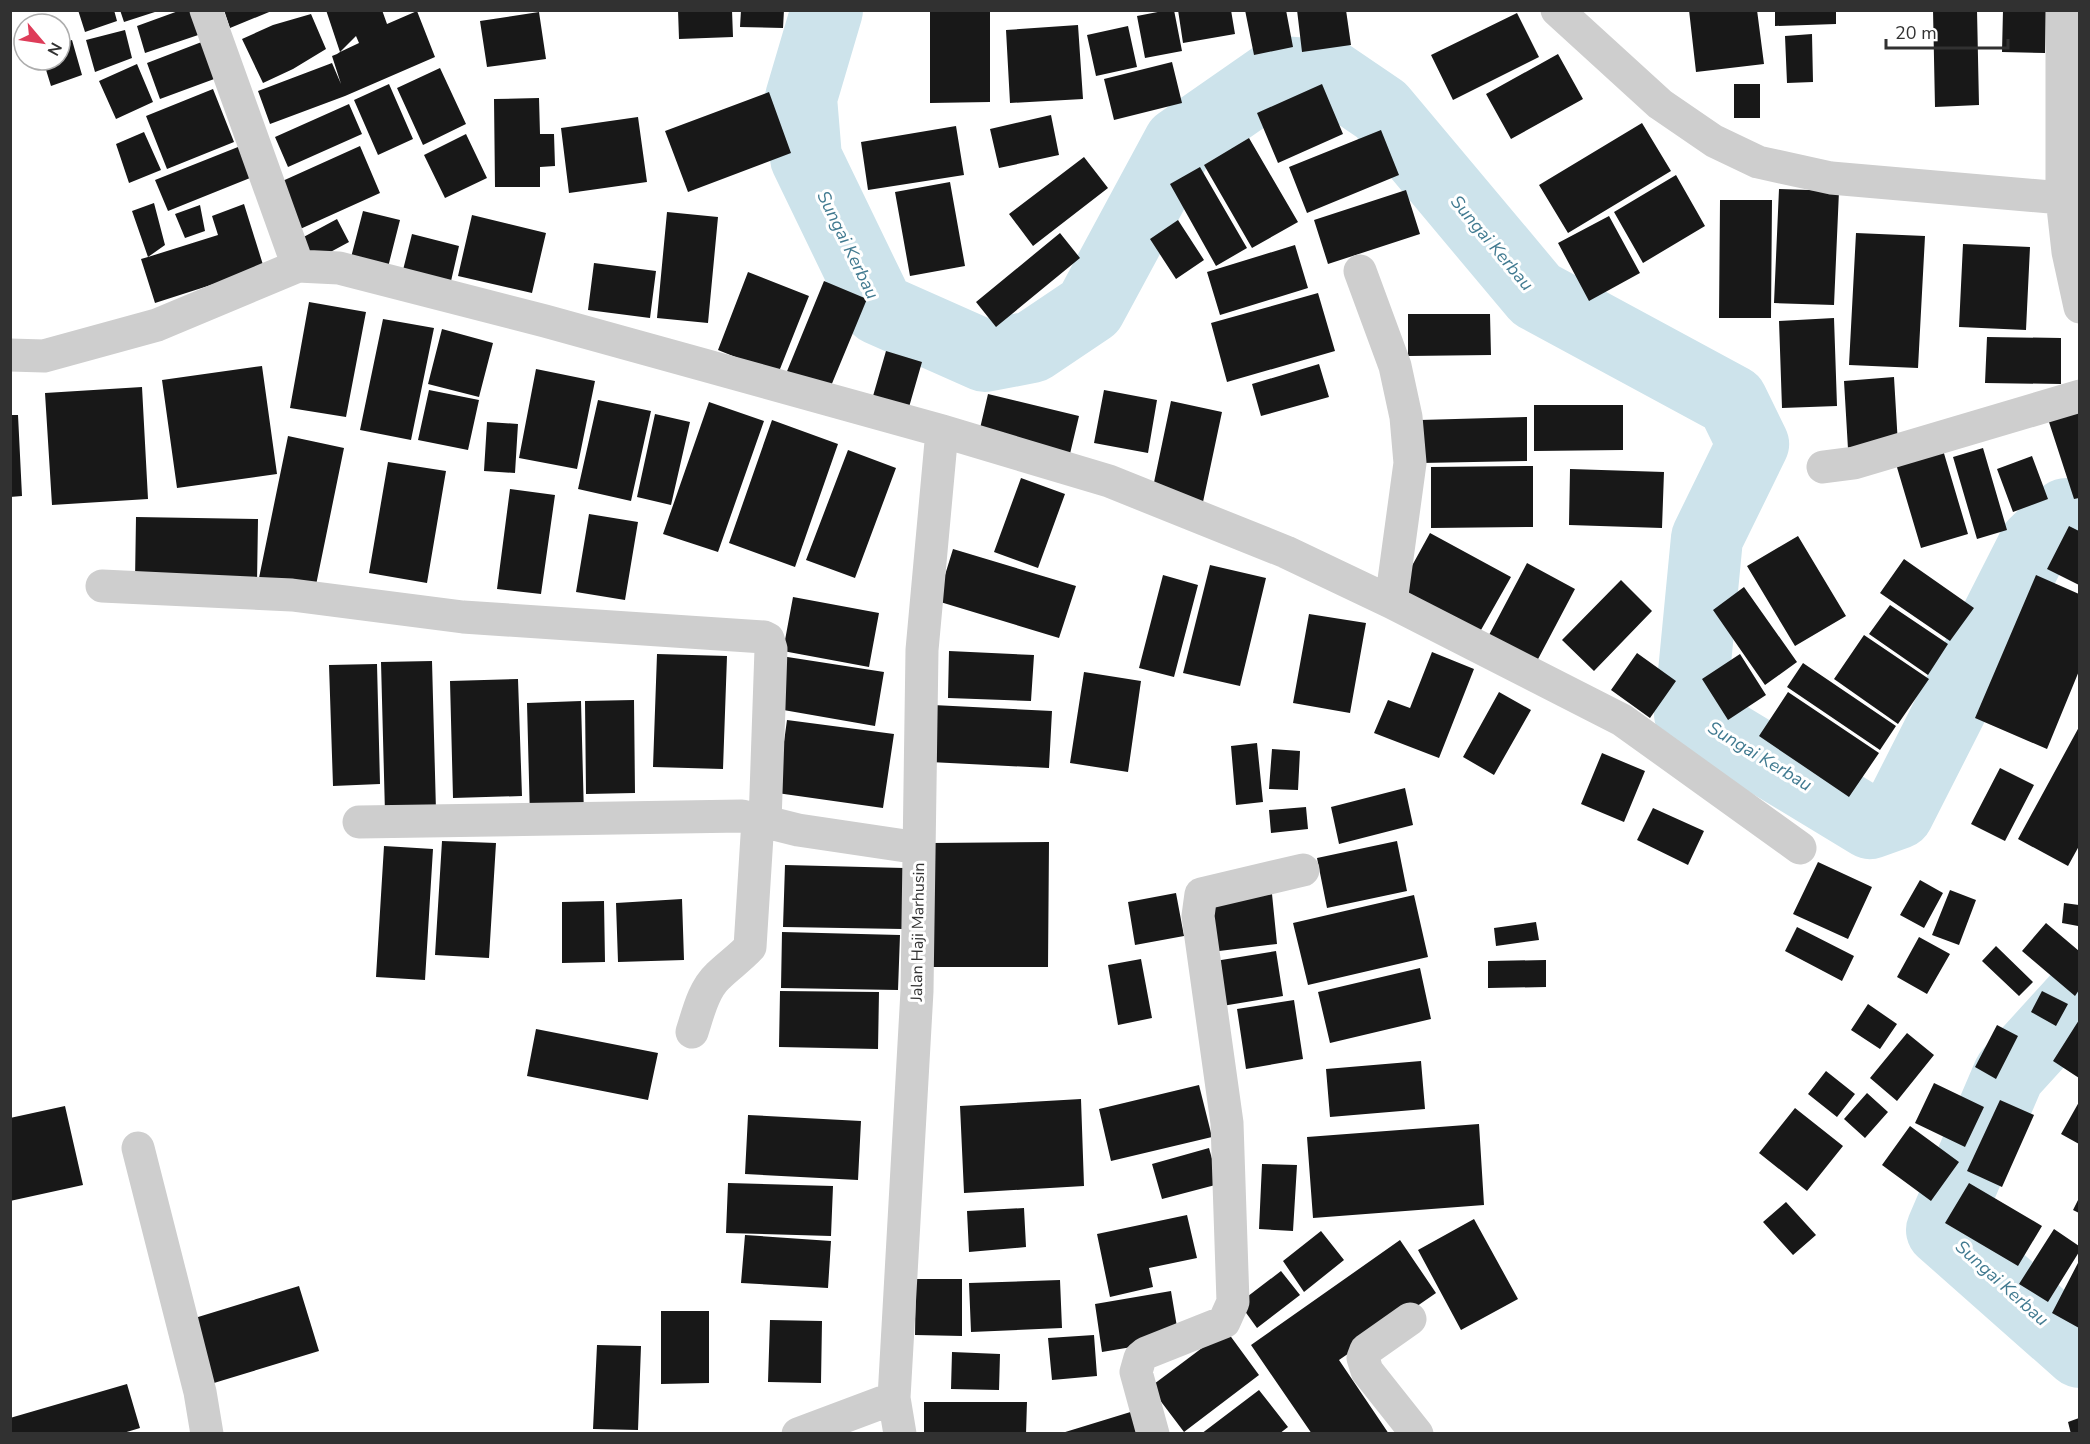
<svg xmlns="http://www.w3.org/2000/svg" width="2090" height="1444" font-family="'Nunito Sans',sans-serif">
<rect width="100%" height="100%" fill="#fff"/>
<g fill="none" stroke-linecap="round" stroke-linejoin="round">
<path stroke="#cde3eb" stroke-width="72" d="M827 10 801 98 806 158 879 309 985 356 1032 347 1090 308 1179 143 1281 72 1331 76 1381 110 1536 295 1732 401 1753 444 1707 538 1690 714 1870 823 1898 813 2034 545 2066 514 2080 521
M2080 996 2009 1074 1942 1230 2080 1352"/>
</g>
<path fill="#181818" d="M78 10H114L117 21 85 32Z
M120 10H158V11L124 22Z
M181 10H203L210 31 145 53 137 26Z
M224 10H274L230 28Z
M326 10H382L387 24 417 11 435 57 345 96 270 124 258 91 332 63 341 84 332 56 337 54 340 52 359 43 356 36 340 52Z
M678 10H732L733 37 679 39Z
M741 10H784L783 28 740 27Z
M930 10H990V102L930 103Z
M1168 10H1174L1182 51 1145 58 1137 16Z
M1178 10H1231L1235 34 1183 43Z
M1245 10H1286L1293 47 1254 55Z
M1297 10H1346L1351 45 1302 52Z
M1689 10H1757L1764 64 1696 72Z
M1775 10H1836V24L1775 26Z
M1933 10H1977L1979 105 1935 107Z
M2003 10H2046L2045 53 2002 52Z
M539 12 546 59 487 67 480 21Z
M1517 13 1539 57 1453 100 1431 55Z
M311 14 326 49 293 69 263 83 242 39 273 25Z
M1078 25 1083 99 1010 103 1006 30Z
M1128 26 1137 67 1096 76 1087 35Z
M125 30 132 58 95 72 86 40Z
M1812 34 1813 82 1787 83 1785 36Z
M212 38 225 75 160 99 147 63Z
M72 40 82 75 51 86 43 60H60V43Z
M1558 54 1583 99 1511 139 1486 94Z
M1172 62 1182 103 1114 120 1104 79Z
M137 64 153 102 116 119 99 81Z
M440 68 466 124 423 145 397 88Z
M389 84 413 139 378 155 354 100Z
M1322 84 1343 134 1278 163 1257 113Z
M1734 84H1760V118H1734Z
M213 89 234 142 167 169 146 116Z
M769 92 791 153 688 192 665 131Z
M539 98 540 134H554L555 166 540 167V187H495L494 99Z
M349 104 362 134 288 167 275 137Z
M1051 115 1059 155 999 168 990 129Z
M638 117 647 182 569 193 561 128Z
M1642 123 1671 171 1568 233 1539 185Z
M956 126 964 175 868 190 861 142Z
M1381 130 1399 175 1307 213 1289 167Z
M144 132 161 170 129 183 116 144Z
M466 134 487 178 445 198 424 155Z
M1249 138 1298 222 1252 248 1204 165Z
M243 145 255 176 168 211 155 180Z
M360 146 380 193 298 230 278 183Z
M1084 157 1108 188 1033 246 1009 214Z
M1200 167 1247 248 1216 266 1170 184Z
M1676 175 1705 226 1643 263 1614 212Z
M950 182 965 266 910 276 895 192Z
M1779 189 1839 191 1834 305 1774 303Z
M1406 190 1420 234 1328 264 1314 220Z
M1720 200H1772L1771 318H1719Z
M154 203 165 245 148 257 218 235 212 216 244 204 264 268 155 303 141 259 148 257 132 211Z
M200 205 205 231 185 238 175 214Z
M363 211 400 220 385 279 348 269Z
M667 212 718 217 708 323 657 318Z
M472 215 546 233 532 293 458 276Z
M1609 216 1640 273 1589 301 1558 243Z
M337 219 349 242 310 263 298 240Z
M1178 220 1204 260 1176 279 1150 239Z
M1060 233 1080 258 996 327 976 302Z
M1856 233 1925 236 1918 368 1849 365Z
M412 234 459 246 449 290 401 278Z
M1963 244 2030 247 2026 330 1959 327Z
M1295 245 1308 288 1220 315 1207 272Z
M594 263 656 271 650 318 588 310Z
M748 272 809 296 778 374 718 350Z
M824 281 867 299 826 398 783 381Z
M1318 293 1335 351 1227 382 1211 323Z
M309 302 366 312 346 417 290 408Z
M1408 314H1490L1491 355 1408 356Z
M1834 318 1837 406 1782 408 1779 321Z
M383 319 434 328 411 440 360 430Z
M442 329 493 343 479 397 428 384Z
M1987 337 2061 338V384L1985 383Z
M886 351 922 362 907 414 871 403Z
M1319 364 1329 397 1261 416 1252 384Z
M262 366 277 474 177 488 162 380Z
M536 369 595 381 577 469 519 458Z
M1894 377 1898 445 1848 449 1844 381Z
M142 387 148 499 52 505 45 393Z
M429 390 479 400 468 450 418 440Z
M1104 390 1157 400 1148 453 1094 443Z
M988 394 1079 416 1069 458 978 437Z
M598 400 651 411 631 501 578 489Z
M1171 401 1222 412 1203 502 1152 492Z
M709 402 764 421 718 552 663 534Z
M1534 405H1623V450L1534 451Z
M2079 406V498L2074 499 2047 416Z
M655 414 690 422 671 505 637 497Z
M10 415H18L22 496 10 497Z
M1527 417V461L1421 463 1420 420Z
M772 420 838 444 795 567 729 543Z
M487 422 518 424 515 473 484 471Z
M288 436 344 448 315 590 259 578Z
M1983 448 2007 530 1977 539 1953 457Z
M848 450 896 468 855 578 806 560Z
M1943 450 1968 534 1921 548 1896 464Z
M2032 456 2048 499 2013 512 1997 469Z
M388 462 446 471 427 583 369 573Z
M1533 466V527L1431 528V467Z
M1570 469 1664 472 1662 528 1569 525Z
M1021 478 1065 494 1038 568 994 552Z
M510 489 555 495 541 594 497 589Z
M589 514 638 522 625 600 576 592Z
M136 517 258 519 257 583 135 581Z
M2069 526 2079 531V585L2047 569Z
M1430 533 1511 577 1477 637 1397 593Z
M1798 536 1846 616 1795 646 1747 566Z
M953 549 1076 586 1059 638 937 601Z
M1904 559 1974 608 1950 641 1880 593Z
M1527 563 1575 589 1537 661 1489 635Z
M1210 565 1266 578 1240 686 1183 673Z
M1163 575 1198 585 1174 677 1139 668Z
M2036 575 2079 594V671L2047 749 1975 718Z
M1621 580 1652 611 1594 671 1562 640Z
M1744 587 1797 662 1765 685 1713 610Z
M793 597 879 613 869 667 783 651Z
M1890 605 1948 644 1928 675 1869 634Z
M1309 614 1366 623 1350 713 1293 703Z
M1864 635 1929 679 1898 724 1834 679Z
M949 651 1034 655 1031 701 948 698Z
M1432 652 1474 669 1439 758 1374 733 1388 700 1410 708Z
M1637 653 1676 681 1650 718 1611 690Z
M657 654 727 656 723 769 653 767Z
M1740 654 1766 695 1728 720 1702 679Z
M781 656 884 672 875 726 772 708Z
M432 661 436 811 385 813 381 662Z
M1803 663 1896 726 1880 750 1787 687Z
M377 664 380 784 333 786 329 665Z
M1084 672 1141 681 1128 772 1070 763Z
M518 679 522 796 453 798 450 681Z
M1499 692 1531 710 1494 775 1463 757Z
M1788 692 1879 753 1849 797 1759 736Z
M634 700 635 793 586 794 585 701Z
M581 701 584 816 530 818 527 703Z
M933 705 1052 711 1049 768 930 762Z
M787 720 894 734 883 808 777 793Z
M2079 727V846L2068 866 2018 839Z
M1257 743 1263 802 1236 805 1231 746Z
M1272 749 1300 751 1298 790 1269 789Z
M1602 753 1645 771 1624 822 1581 804Z
M2000 768 2034 785 2005 841 1971 824Z
M1405 788 1413 825 1339 844 1331 807Z
M1306 807 1308 829 1271 833 1269 810Z
M1653 808 1704 831 1688 865 1637 840Z
M442 841 496 843 489 958 435 955Z
M1397 841 1407 891 1327 908 1317 858Z
M1049 842 1048 967H931L932 843Z
M384 846 433 849 425 980 376 977Z
M1818 862 1872 887 1848 939 1793 914Z
M785 865 904 868 903 929 783 927Z
M1920 880 1943 893 1924 928 1900 915Z
M1950 890 1976 900 1959 945 1932 935Z
M1176 893 1184 936 1135 945 1128 902Z
M1272 894 1277 944 1211 952 1205 902Z
M1414 895 1428 957 1308 985 1293 923Z
M682 899 684 960 618 962 616 903Z
M604 901 605 962 562 963V902Z
M2064 903 2079 905 2078 926 2062 923Z
M1536 922 1539 940 1496 946 1494 928Z
M2046 923 2079 951V990L2075 996 2022 951Z
M1797 927 1854 956 1842 981 1785 951Z
M782 932 900 935 898 990 781 988Z
M1919 937 1950 954 1927 994 1897 977Z
M1996 946 2033 982 2019 996 1982 961Z
M1276 951 1283 996 1216 1007 1209 962Z
M1141 959 1152 1018 1118 1025 1108 965Z
M1546 960V987L1488 988V961Z
M1420 968 1431 1019 1330 1043 1318 992Z
M780 991 879 992 878 1049 779 1047Z
M2042 991 2068 1004 2056 1026 2031 1012Z
M1294 1000 1303 1059 1246 1069 1237 1009Z
M1868 1004 1897 1024 1880 1049 1851 1030Z
M2079 1020V1078L2053 1061Z
M1997 1025 2018 1036 1996 1079 1975 1067Z
M536 1029 658 1053 648 1100 527 1076Z
M1907 1033 1934 1055 1897 1101 1870 1078Z
M1421 1061 1425 1109 1330 1117 1326 1069Z
M1826 1071 1855 1094 1837 1117 1808 1094Z
M1934 1083 1984 1107 1965 1147 1915 1123Z
M1199 1085 1212 1137 1111 1161 1099 1109Z
M1867 1093 1888 1112 1865 1138 1844 1119Z
M1081 1099 1084 1186 964 1193 960 1106Z
M2000 1100 2034 1115 2002 1187 1967 1171Z
M2079 1102V1144L2061 1134Z
M65 1106 83 1185 10 1201V1118Z
M1795 1108 1843 1146 1807 1191 1759 1153Z
M748 1115 861 1121 858 1180 745 1174Z
M1479 1124 1484 1205 1313 1218 1307 1137Z
M1910 1126 1959 1162 1931 1201 1882 1165Z
M1209 1148 1219 1184 1162 1199 1152 1164Z
M1262 1164 1297 1165 1293 1231 1259 1229Z
M728 1183 833 1186 831 1236 726 1233Z
M1969 1183 2042 1226 2018 1266 1945 1223Z
M2079 1198V1213L2073 1210Z
M1786 1202 1816 1235 1793 1255 1763 1222Z
M1024 1208 1026 1247 969 1252 967 1211Z
M1187 1215 1197 1258 1149 1268 1153 1287 1110 1297 1097 1234Z
M1474 1219 1518 1299 1461 1330 1418 1250Z
M2054 1229 2079 1246V1252L2048 1302 2019 1284Z
M1321 1231 1344 1260 1304 1292 1283 1261Z
M745 1235 831 1241 828 1288 741 1283Z
M1400 1240 1436 1293 1339 1360 1389 1434H1312L1251 1345Z
M2079 1261V1328L2052 1313Z
M1281 1271 1300 1295 1257 1328 1239 1303Z
M916 1279H962V1336L915 1335Z
M1060 1280 1062 1328 971 1332 969 1283Z
M299 1286 319 1351 204 1386 185 1321Z
M1171 1291 1179 1339 1102 1352 1095 1304Z
M661 1311H709V1383L661 1384Z
M770 1320 822 1321 821 1383 768 1382Z
M1226 1330 1259 1375 1184 1432 1150 1387Z
M1094 1335 1097 1376 1052 1380 1048 1338Z
M597 1345 641 1346 638 1430 593 1429Z
M952 1352 1000 1354 999 1390 951 1389Z
M127 1384 140 1428 120 1434H10V1418Z
M1259 1390 1288 1427 1279 1434H1201Z
M924 1402H1027L1026 1434H924Z
M1137 1410 1143 1434H1062V1433Z
M2079 1418V1434H2071L2068 1422Z"/>
<g fill="none" stroke-linecap="round" stroke-linejoin="round">
<path stroke="#cecece" stroke-width="33" d="M206 10 298 266
M1557 10 1660 104 1714 141 1758 162 1831 178 2062 198V10
M2062 198 2068 252 2080 307
M1360 271 1395 366 1406 417 1410 463 1391 602
M10 355 44 356 157 325 298 266 339 268 545 321 942 431 1109 481 1286 552 1391 602 1622 720 1800 848
M1823 467 1854 463 2080 396
M102 586 292 595 463 617 764 637 768 639 771 649 765 822
M359 822 742 816 798 830 919 848
M692 1032C698 1014 703 990 718 976 728 966 740 958 750 947L758 820
M138 1148 200 1392 207 1434
M1410 1319 1366 1350 1363 1358 1367 1371 1417 1434
M798 1434 894 1398
M900 1434 894 1398 917 991 922 650 942 431
M1153 1434 1136 1372 1140 1358 1146 1353 1224 1322 1233 1302 1227 1123 1198 916 1201 894 1303 870"/>
</g>
<g text-anchor="middle" stroke-width="6" stroke-linejoin="round" paint-order="stroke">
<g font-size="16" fill="#313131" stroke="#fff">
<text transform="translate(917 932) rotate(-89)" y="6">Jalan Haji Marhusin</text>
</g>
<g font-size="18" font-style="italic" fill="#417a90" stroke="#fff">
<text transform="translate(1492 243) rotate(50)" y="6">Sungai Kerbau</text>
<text transform="translate(848 245) rotate(64)" y="6">Sungai Kerbau</text>
<text transform="translate(1760 756) rotate(31)" y="6">Sungai Kerbau</text>
<text transform="translate(2002 1283) rotate(42)" y="6">Sungai Kerbau</text>
</g>
</g>
<rect width="2090" height="1444" fill="none" stroke="#313131" stroke-width="24"/>
<g transform="translate(42 42) rotate(119)"><circle r="28" fill="#ffffff" stroke="#adadad" stroke-width="1.5"/>
<path d="M0-4.5L10 22L0 15L-10 22Z" fill="#de3c59"/>
<text y="-9" font-size="16" font-weight="bold" text-anchor="middle" fill="#313131">N</text>
</g>
<path d="M1886 39v9h122v-9" fill="none" stroke="#313131" stroke-width="3"/>
<text x="1895" y="39" font-size="18" fill="#313131" stroke="#ffffff" stroke-width="4.5" paint-order="stroke">20 m</text>
</svg>
